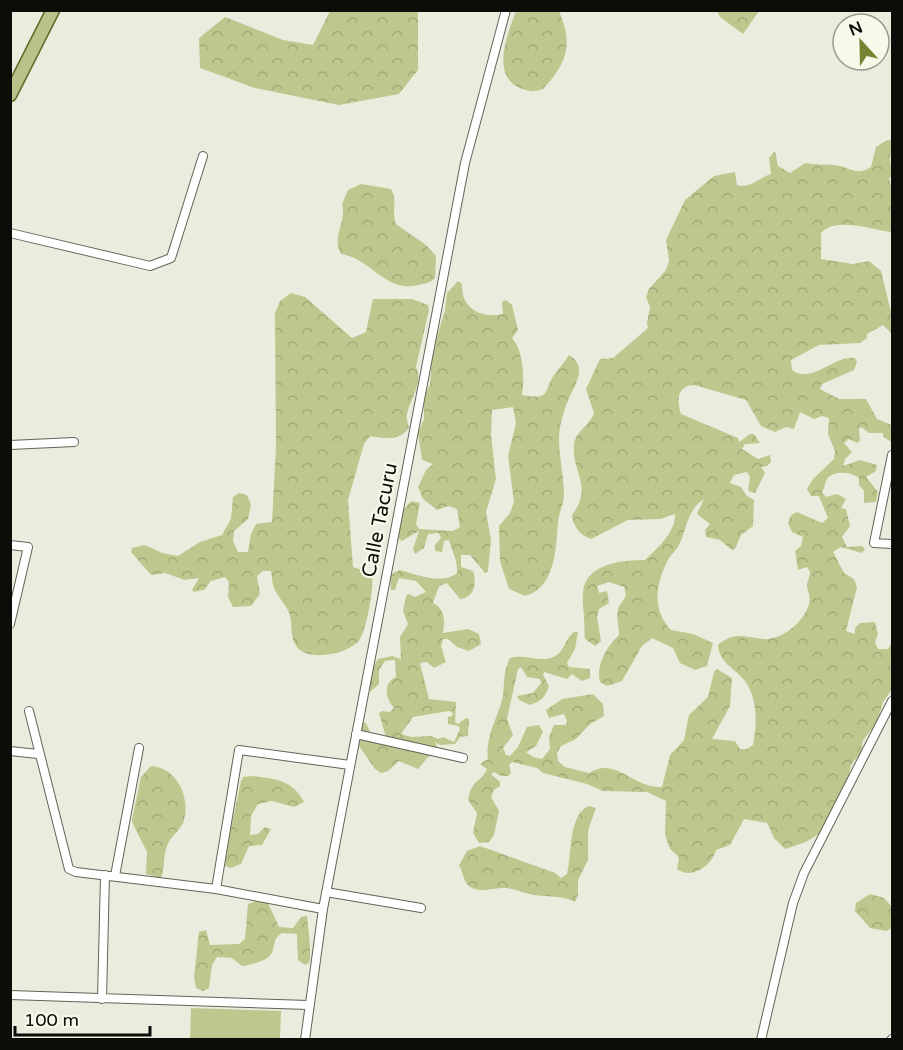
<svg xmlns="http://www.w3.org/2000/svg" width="903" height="1050" font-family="'Varela Round',sans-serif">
<defs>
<pattern id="forest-crowns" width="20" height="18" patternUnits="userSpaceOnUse" patternTransform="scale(1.5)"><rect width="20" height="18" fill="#bcc88d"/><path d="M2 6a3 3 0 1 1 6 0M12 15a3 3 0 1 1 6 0" fill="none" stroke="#a0ab78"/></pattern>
</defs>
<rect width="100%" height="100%" fill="#eaedde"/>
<path fill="#bcc88d" d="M191 1008 281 1011 280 1039H190Z"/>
<path fill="url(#forest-crowns)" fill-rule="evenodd" d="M330 11H418V70L399 94 339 105 255 88 200 68 199 38 225 17 283 40 313 45Z
M516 11H559C573 44 568 62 543 89 534 92 529 92 520 88 490 75 508 33 516 11Z
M717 11H759L743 34 720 17Z
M887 140H892L890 160 892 175 889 179 892 190V232C874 230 835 216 821 233V259L853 264 869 261 881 271 892 316V334L883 325 867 334V338L860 343 819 345 791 360 792 370C811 385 834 355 855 358L857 362 854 370 822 384 820 389 839 399H866L877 419 892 425V442L883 437V433H869L861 427 859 429 860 441 857 443 849 439 844 443 852 452 845 459 843 466 860 460 877 465 876 471 866 477 878 492 876 502 864 503V491L859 485V478C851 472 834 470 827 479 825 483 824 489 822 493L826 497 837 494 846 499 841 508 846 509 850 526 842 537 847 547 862 546 865 549 862 553 841 547 833 552 844 573 854 579 857 587 846 631 855 634V628L860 623 875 622 878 634 875 642 878 649H888L892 642V689L883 702 877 723 863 740 861 752 851 765 847 786 822 832 806 842 785 849 774 838 767 823 744 819 730 845 716 850C712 866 691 880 677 869L679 857 670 849 665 835 666 801 647 792 603 791 587 784 543 773 537 768 512 762 509 765 511 773 508 776H501L494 772 491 774 500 782V786L494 790 491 797 499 811 494 835 489 842 479 843 473 833 477 813 468 800C472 778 481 783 487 769L480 764 488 759C485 740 495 722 501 704 506 689 501 676 510 658 526 653 542 665 557 655 565 649 565 639 574 632H578L575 649 567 663 569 667 590 669V678L582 681 572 674 567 679 544 672 543 675 549 686C546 697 541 701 530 705L519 700 517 696 533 693 541 683 540 679 527 677 521 667 518 669 507 719 513 735 503 748 506 755 510 756 518 747 527 727 539 725 543 732 536 746 526 752 533 757 542 759 550 749 549 737 554 725H566L567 721 564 714 549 718 546 710 562 699 593 694 603 704 604 716 590 724 576 739 561 746 557 753 558 761 565 767 589 773C616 756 633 789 662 787L670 755 684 740 689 715 708 697 714 672 717 669 732 678 730 706 712 739 735 741 740 749H747L753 745C757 725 758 699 745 681 735 668 719 663 718 645 734 631 744 637 763 639 781 641 804 622 809 604 811 597 808 592 807 586 807 582 810 576 810 572L807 567 798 570 795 551 801 546 803 537 792 532 788 523 791 515 797 512 822 523 828 518 819 496H811L807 489 813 479 834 459 835 451 828 434 829 418 822 416 814 419 800 412 794 429 786 427 775 432 761 426 746 400 694 385C676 386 677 401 681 414L738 438 739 442 750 434H754L760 443 745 444 742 449 758 459 770 455 771 462 767 466 761 467 765 473 755 493 748 491 750 477 747 472 734 475 730 483 741 487 747 496 754 500 753 526 741 535 735 549 732 550 720 540 706 537 705 530 710 524 697 514 704 499C688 509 687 527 680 543 678 548 673 553 669 558 656 582 651 609 671 630L693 634 713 643 707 666 695 670 680 663 673 648 652 638 642 646 622 681 607 686 600 682C595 666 608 645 619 635 619 627 616 617 618 609 621 600 629 599 624 587L609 582 597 586 599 593 607 591 609 603 599 609 597 617 601 641 595 646 585 639C584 633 585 627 584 620 584 611 582 601 583 592 586 563 623 560 645 560 657 549 676 532 675 514L660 519 628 520 591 539C580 535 573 527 572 515 594 486 571 472 574 444 576 431 590 425 594 413L586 389 600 359 613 358 648 328 647 323 650 307 646 297 649 289 666 270 669 261 666 240 685 200 714 176 735 172 737 185C750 189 758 178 771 174L769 158 775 151 778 166 790 173 805 163C815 165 825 164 834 165 848 166 856 177 871 167L876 147Z
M361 184 391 189C398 201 391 212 396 224L426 245 436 256 435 278C429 284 425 283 418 285 387 294 370 258 341 254 331 237 347 221 342 204L348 190Z
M458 281 462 284C461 308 480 319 503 314L502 302 506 300 512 305 518 330 512 338C523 349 525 379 522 395 552 400 542 393 554 375 559 368 565 362 569 355 590 368 573 386 567 403 563 414 559 427 559 439 559 457 564 476 564 495 564 504 559 512 558 522 556 546 556 588 525 596L509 589 500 561 499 526 510 513 514 502 508 456 516 423 513 407 492 410 491 435 496 479 486 512 491 540 488 571 485 573 470 555H461V567L473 571C477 583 475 597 460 599L447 583 439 586 433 603C445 608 445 622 443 633L468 629 479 634 481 644 469 651 457 647 448 639H443L441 646 446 662 434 668 427 662 420 663 429 699 456 702 455 722 458 724 466 718 469 719 468 736 460 737 455 744 440 745 435 742 439 751 427 758 418 769 399 761 388 771 381 773 375 769 359 746V728L362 722 366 723 373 738 387 741 379 713 382 711 390 712 394 708C385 698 383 683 396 677L395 660 385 661 379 670V684L370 692V673L378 659 392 656 401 659 400 637 408 624 403 611 406 596 409 594 415 597 426 592 416 581 399 578 395 590H391L390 575 400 570C417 575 443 585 457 573 458 560 452 552 449 540L444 541 442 552 435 551V545L441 538 439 533 428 534 424 548 415 554 413 549 419 531 402 541 398 538 403 510 411 501 420 503 416 524 419 529 453 531 460 527 457 509 449 506 437 510 423 499 418 487 426 470 433 464 422 460 418 433 424 419V395L430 385 432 354 445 310 447 293ZM449 711 453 713 452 716 448 717V724L459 726 460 729 454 742 443 737 438 739 431 736 411 737 401 734 413 717Z
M291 293 305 297 352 338 366 332 373 299H412L428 305 429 310 416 367C424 382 410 399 407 414 406 418 408 423 409 428 399 441 385 439 370 436L364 444 348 500 353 567 371 573C376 582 366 630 360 639 351 653 314 661 300 650 289 641 293 628 290 616 288 606 278 598 274 588 272 583 272 576 271 571H263L257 576 260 594 251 606 233 607 228 597 229 582 225 577 211 581 204 590 194 592 192 590 199 578 185 580 165 573 151 575 131 552 132 548 145 545 162 553 178 556 200 542 222 535 231 519 233 497 239 493 247 495 251 505 248 519 234 531 233 541 238 552H248L251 534 256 524 272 522 276 447 275 313 280 301Z
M151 766C177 767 192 799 183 823 179 831 170 837 167 846 163 856 165 869 161 878L146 874 147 852 132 822 133 815 141 777Z
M252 776C275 779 292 779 304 802L294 807 272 801 258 804 251 816 250 835 258 834 265 827 271 829 262 845 249 846 241 864 231 868 225 866 224 861 241 781 243 777Z
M589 806 596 808 588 830V860L578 880V895L575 902C561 895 548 897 533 895 524 893 514 889 506 888 495 887 477 894 469 886 463 881 463 871 459 865L467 851 480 846 555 873 561 878 567 874C572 855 568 814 589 806Z
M870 894 884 898 892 907V928L886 931 870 928 855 911 856 903Z
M261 899 268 903 279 927 293 928 301 917 307 916C308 926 312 954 309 963L305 965 298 960 297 934 282 933C264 944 289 958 242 966L232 958 217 957 212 965 209 988 203 991 196 988 194 977 199 932 206 930 210 945 239 944 245 939 248 904Z"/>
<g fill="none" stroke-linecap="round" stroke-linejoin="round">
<defs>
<path id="minor" d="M10 233 150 266 171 258 203 156
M10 445 74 442
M892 455 874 543 892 544
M10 545 28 547 10 624
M29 711 69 869 76 872 216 889 323 909
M356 734 463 758
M10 751 38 754
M115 876 139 748
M216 889 239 750 350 765
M326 892 421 908
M10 995 308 1005
M102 999 105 875
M305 1040 323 909 465 163 506 10
M761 1040 793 903 804 873 892 701
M891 1040 892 1039"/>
<path id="primary" d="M10 95 53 10"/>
</defs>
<use href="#minor" stroke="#616457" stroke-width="10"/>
<use href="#primary" stroke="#5f6928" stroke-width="15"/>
<use href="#minor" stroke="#fff" stroke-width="8"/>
<use href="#primary" stroke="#b9c289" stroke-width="12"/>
</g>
<g text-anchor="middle" stroke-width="4.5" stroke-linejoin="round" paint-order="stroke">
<g font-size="20" fill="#0c0d08" stroke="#f7faeb">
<text transform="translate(379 520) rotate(-79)" y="7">Calle Tacuru</text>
</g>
</g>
<rect width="903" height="1050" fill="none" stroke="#0c0d08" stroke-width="24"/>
<g transform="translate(861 42) rotate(338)"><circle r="28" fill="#f7faeb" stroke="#999b90" stroke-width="1.5"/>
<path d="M0-4.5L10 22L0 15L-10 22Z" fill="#768331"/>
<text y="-9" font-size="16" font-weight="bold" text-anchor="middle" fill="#0c0d08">N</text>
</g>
<path d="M15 1026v9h135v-9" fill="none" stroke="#0c0d08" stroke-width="3"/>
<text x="24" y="1026" font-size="18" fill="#0c0d08" stroke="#f7faeb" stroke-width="4.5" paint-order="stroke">100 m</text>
</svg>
